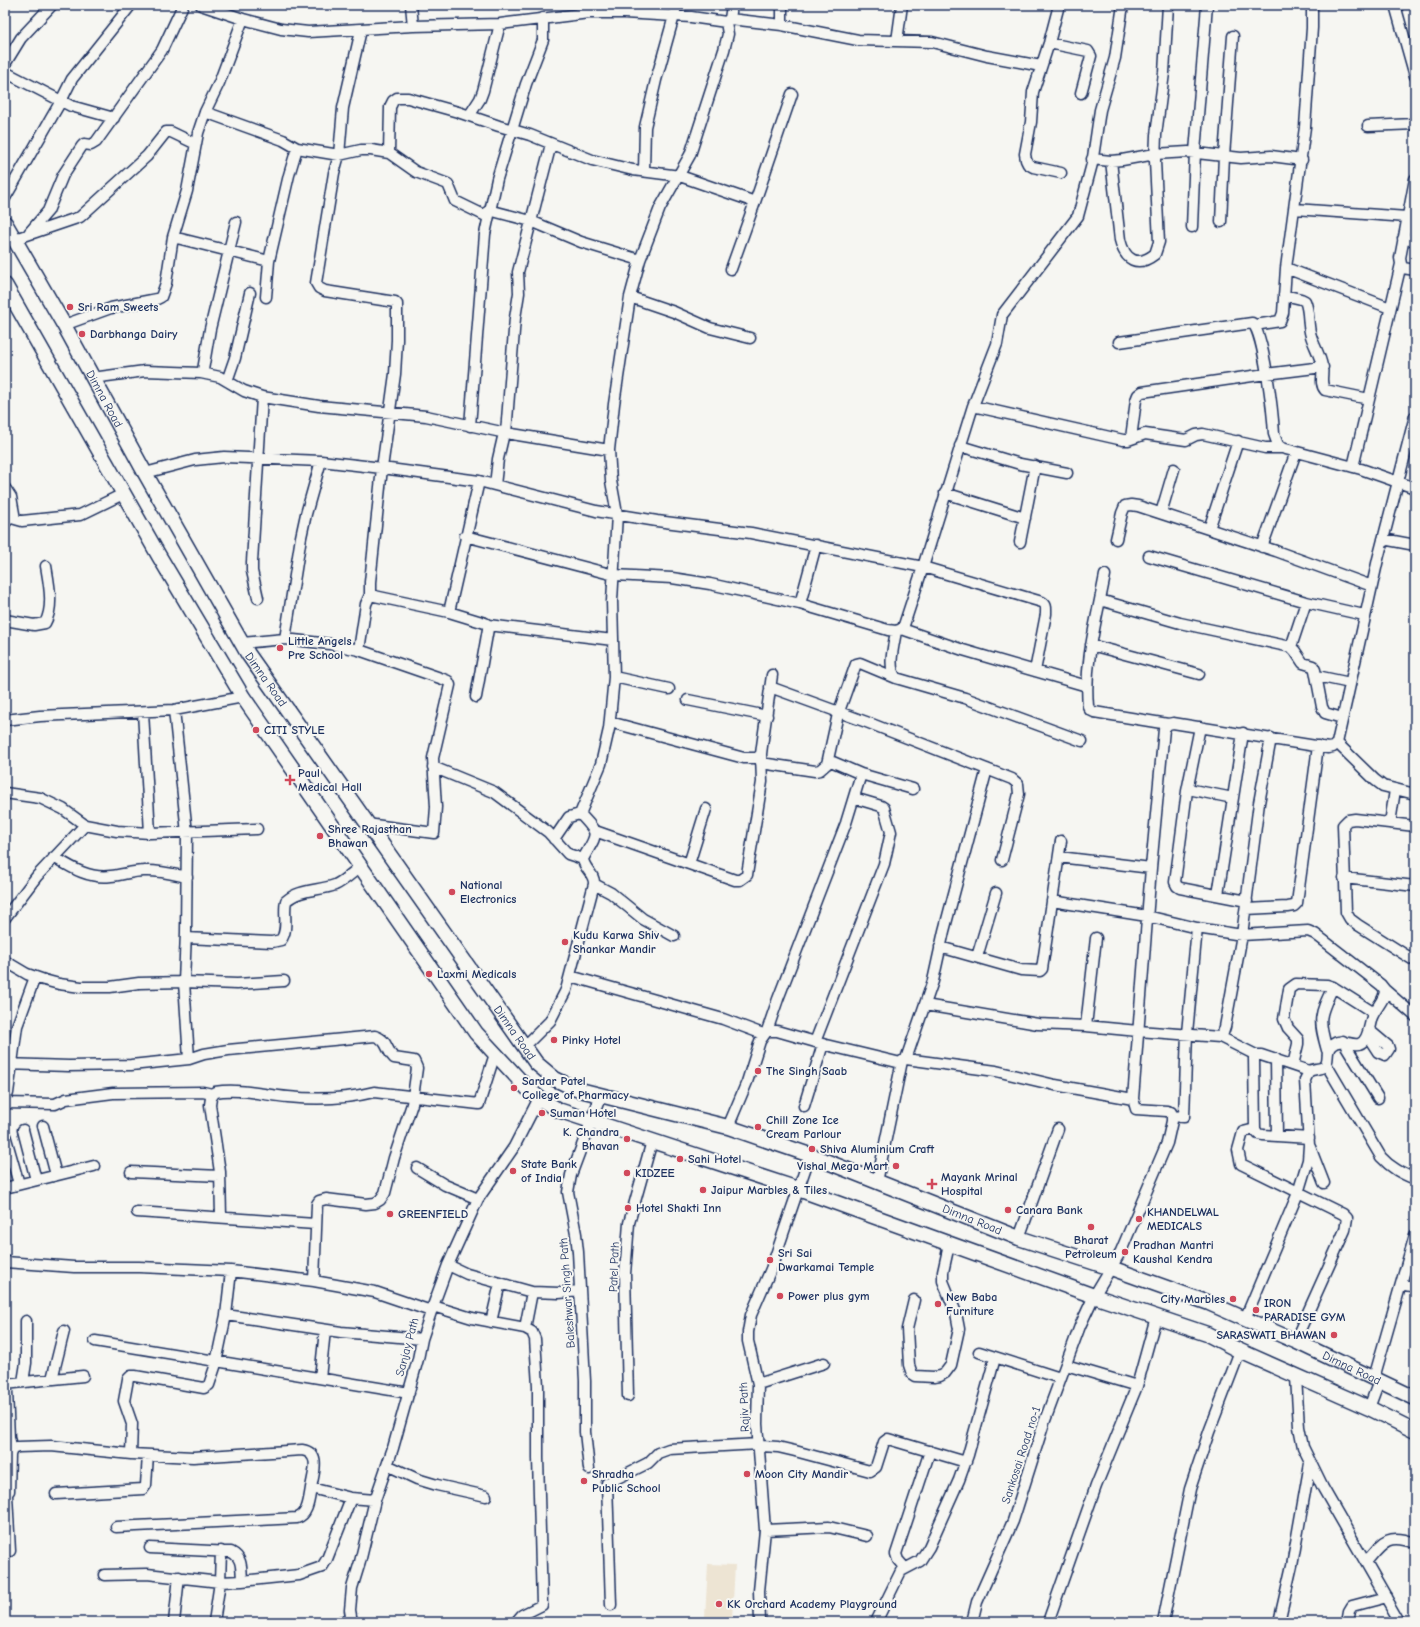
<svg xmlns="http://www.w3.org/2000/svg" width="1420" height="1627" font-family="'Comic Neue',sans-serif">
<rect width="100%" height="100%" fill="#f6f6f2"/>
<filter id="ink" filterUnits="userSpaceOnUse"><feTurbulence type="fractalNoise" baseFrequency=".025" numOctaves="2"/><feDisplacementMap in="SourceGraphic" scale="8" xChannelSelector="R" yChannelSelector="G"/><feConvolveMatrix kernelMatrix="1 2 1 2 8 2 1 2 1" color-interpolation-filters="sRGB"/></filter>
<g filter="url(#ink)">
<path fill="#ede4d3" d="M708 1564 735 1565 732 1620 705 1617Z"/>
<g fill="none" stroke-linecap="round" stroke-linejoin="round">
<defs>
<path id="street" d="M201 5 243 19 281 29 308 32 413 26 500 24 589 13H624L691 17 726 22 730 19 732 5
M411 5 413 26
M1059 5 1049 43 1033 92 1031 122 1025 154 1026 160 1028 164 1033 167 1061 173
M1395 5 1415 76
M730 19 782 25 858 40 932 42 987 56 1041 66
M782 25V5
M897 41 902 5
M1049 43 1088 51 1091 56 1081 93
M5 64 21 38 52 5
M5 72 71 106 114 118
M205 112 283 140 297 148 339 155 361 150H371L389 153 416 172 448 184 455 201 488 217
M469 116 480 99 483 91 500 24
M1368 126 1415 124
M389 153 390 107 393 101 397 98H408L458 112 499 126 530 135 592 160 633 170 680 176 755 202 731 269
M1092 159 1111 161 1122 160 1155 154 1188 152 1241 158 1271 156 1302 160
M1111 161 1120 240C1125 260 1137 268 1155 254L1159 242 1155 161 1156 135 1164 73 1168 5
M644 171 645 127 656 80 674 16 676 5
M1415 179 1400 258 1401 264 1403 268 1415 270
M5 198 61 101 72 79 131 5
M755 202 792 94
M1295 209 1407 217
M489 210 531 221 581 242 640 260
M1221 222 1224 156 1233 36
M1192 227 1195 152 1207 5
M29 233 48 211 63 175 82 146 84 144 91 145 96 142 162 50 183 5
M173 237 269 261
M15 239 80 217 147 156 166 132H171L196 144
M1403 239 1415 240
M1286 268 1390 308
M1284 295 1301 299 1305 301C1310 312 1307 324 1311 336 1314 346 1320 355 1322 366 1324 374 1319 383 1325 390L1369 399
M266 297 269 261 289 175 297 148
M630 297 674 312 710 328 750 338
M64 325 111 308 157 299 161 297 166 283 173 237 187 191 198 133 205 112 219 83 243 19
M1255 325 1280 321 1283 313 1286 268 1305 127 1312 28V5
M1119 342 1252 323C1264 332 1273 415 1274 434L1278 445 1282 448 1361 469 1415 488
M201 373 220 377 244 391 262 397 319 406 426 416 506 433 609 450 614 404 630 297 640 260 660 208 690 155 724 50 728 34 726 22
M92 378 145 371 201 373 203 370 210 329 236 222
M227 381 235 358 250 293
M973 406 1123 440H1128L1145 434 1186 440 1196 435 1203 434 1265 448H1282
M470 426 485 234 497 179 526 84 543 40V18
M506 433 515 318 519 293 518 272 551 144
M1131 438 1136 400 1138 395 1142 392 1266 374 1323 367
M960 446 1020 464 1067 473
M1353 467 1401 264
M145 473 195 460 224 457 321 461 382 468 395 374 397 340V304L395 302 325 291 319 288 316 283 334 173 339 155 343 108 361 30
M495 485 498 459 504 433
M5 488 11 497 15 519 22 521 80 515 123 494
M945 493 1025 518
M1161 513 1174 469
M5 523 13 515
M1209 529 1238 441
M465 536 614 575 672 578 710 584 800 604 816 545
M1116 539 1122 513 1125 506 1131 505 1138 506 1276 551 1372 586
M1383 539 1415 545
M1020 542 1035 466
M1262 547 1296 452
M1149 556 1306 602 1364 615
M1105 575C1097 618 1084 662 1088 706L1090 710 1094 712 1168 724
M258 598 252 571V562L262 397
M1100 600 1180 623 1291 647 1295 651 1303 663 1313 666 1315 670 1322 707 1325 713 1342 718
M800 604 888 630 896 631 902 629 904 625 923 567 1042 602C1047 605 1046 608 1046 614L1035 671
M449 612 479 481
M5 620 34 625 45 623C54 607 49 584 46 566
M488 625 613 640
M902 629 963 650 1087 686
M896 631C894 645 887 667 896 678L965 698 1082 741
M285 639 301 537 306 514 321 461
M242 643 285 639 330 644 359 650 366 604 370 595
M1091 645 1199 674
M1291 647 1306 602
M359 650 443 679 448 681 450 685 433 758 436 807 434 833 367 824
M1317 676 1350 683
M614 677 669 689
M770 687 869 723 1012 779 1018 784 1019 794 1002 860
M476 697 488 629V625L485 623 449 612 370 595V582L382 468 479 481 596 511 657 521 751 533 923 567 973 406 997 344 1002 315 1078 216 1092 164 1100 110 1115 58 1123 5
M688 700 767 716
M174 710 187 833 186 932 184 982 189 1059
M143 712 150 833 257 829
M5 720 40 716 174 710 243 697
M610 722 744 758H757L761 754 762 746 772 675
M1200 727 1187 791 1175 882 1177 886 1180 888 1247 901
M1337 743 1375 780 1383 786 1415 794
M761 763 815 771 820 770 829 762H833L861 774 913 789
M827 764 838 714 856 664 860 663 896 678
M433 767 494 792 548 832 568 854 583 859
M1188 789 1233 798
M5 793 40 798 63 809 85 825 117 831 150 833
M1390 823 1395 790
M1415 826 1355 819 1348 820 1343 825 1346 912 1350 919 1358 925 1415 961
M595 831 735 880H740L747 875 748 868 762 782 761 754
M554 839 569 817 580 814
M54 857C72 868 89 879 111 876 122 875 133 871 144 871 159 870 173 874 187 877
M1059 857 1151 868
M689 864 706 809
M1344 878 1415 886
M594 884 611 893 643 919 674 936
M1218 895 1243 733
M1052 901 1147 916 1197 928 1242 935 1308 931 1315 934 1323 940 1381 985 1385 990C1385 1000 1376 1007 1372 1017 1369 1025 1369 1041 1359 1044 1349 1046 1341 1037 1332 1045 1324 1051 1331 1061 1324 1067 1320 1069 1313 1069 1309 1071L1305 1080 1309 1145 1308 1160 1298 1193 1245 1319
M1246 909 1288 907 1294 906 1297 903 1318 746
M5 918 37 876 85 825
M186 938 272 942 281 940C289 929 283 913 286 901 299 889 319 891 335 885 344 881 353 872 361 866
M940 947 1021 970 1040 971 1042 969 1061 841
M977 957 996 893
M5 961 27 974 44 980 59 984 81 987H110L139 983 184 982 237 984 284 981
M570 976 723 1019 763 1034
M1385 990 1415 1016
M925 1005 1038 1024 1086 1026 1138 1031 1220 1037 1223 1033 1225 1027 1242 935 1259 803 1271 738
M1086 1026 1096 938
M767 1031 778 999 846 823 861 774
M1367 1035 1378 1052 1385 1055 1389 1049 1388 1046 1369 1030
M1220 1037 1256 1055
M1343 1041 1378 1098
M815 1042 884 864 891 832 884 808 881 806 854 798
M524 1047 550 1021 566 990 594 884C595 874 584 869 583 859 597 833 601 836 580 814L601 764 609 729 614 677 612 601 617 514 611 481 609 450
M1327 1050C1318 1019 1319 1016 1333 987
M906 1059 933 981 944 931 987 769
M1276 1059 1277 1136
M5 1064 69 1066 131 1065 189 1059 204 1054 228 1050 375 1036C389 1041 385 1049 394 1058L414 1061 417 1068 412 1104 394 1158 385 1193 380 1200 375 1203 366 1204 326 1199 319 1201 317 1204 314 1281
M1326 1064 1381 1157C1391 1168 1401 1173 1415 1179
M1293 1065 1298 1044V1039L1288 1028 1284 1019 1289 989 1296 984 1327 985 1333 987 1374 1013
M5 1101 8 1093 17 1026 35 977
M5 1103 55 1104 66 1099 113 1093 203 1092 212 1094
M804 1106 823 1044
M1172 1116 1184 1117 1187 1033 1197 928
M43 1126 56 1175
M728 1127 747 1082 760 1041 767 1031H777L826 1045 901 1063
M1255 1129 1243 1132 1238 1150 1241 1164 1343 1214 1347 1218 1345 1230 1295 1341
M23 1130 36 1180
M5 1135 19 1184
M1309 1138 1263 1135 1258 1134 1255 1129 1254 1058 1256 1055H1261L1309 1071
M1310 1147 1324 1183
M417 1168 445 1185 478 1199
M131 1172 220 1176
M877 1182 902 1061 906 1059 996 1071 1055 1085 1133 1099
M5 1188 94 1166
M137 1212 315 1224
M221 1217 220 1172 210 1105 211 1098 215 1092C239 1088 264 1095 288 1097 317 1100 346 1099 374 1092L479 1104 495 1054
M1019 1238 1058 1129
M5 1262 74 1267H139L231 1271
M448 1265 467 1274 532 1292
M1401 1284 1415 1287
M914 1300 907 1329 909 1365 912 1374 915 1376 934 1377 940 1376 945 1373 951 1365 959 1329 956 1313 943 1281V1272L949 1245
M433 1306 472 1318 525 1328 532 1332 535 1339 538 1386V1458L542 1605 522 1615 516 1622
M226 1315 341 1332 422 1339
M491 1322 500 1283
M525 1328 532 1292 559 1293 580 1291
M95 1341 409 1393
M979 1352 1060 1378
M1066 1365 1137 1386
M1296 1377 1299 1427 1303 1447 1323 1488 1400 1622
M320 1378 325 1330
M1374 1378 1415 1235
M52 1379 64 1331
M23 1382 26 1363V1321
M5 1384 83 1376
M758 1384 824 1363
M5 1386 7 1391 9 1438 12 1449
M628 1396 625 1274 629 1223 652 1141
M1369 1408 1379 1381
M131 1454 132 1424 124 1401 128 1379 131 1376H135L204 1388 209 1385 215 1367 226 1315 231 1271 314 1281 375 1292 431 1311
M387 1465 417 1479 437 1485 486 1496
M589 1469 585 1432V1381L578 1252 576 1234 568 1192 571 1175 601 1095
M56 1494 143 1489 146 1485 148 1455
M7 1495 10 1551
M5 1496 9 1491 10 1455 12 1449 18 1447 51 1446 131 1454 193 1457 302 1450C322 1453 313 1474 311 1488L351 1498 375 1500
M116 1527 297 1518C308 1515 309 1499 311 1488
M765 1530 829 1527 867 1536
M150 1548 231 1552C243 1558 241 1568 242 1581L299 1575 322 1567 327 1559 351 1498
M221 1551 220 1582 242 1581
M1366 1562C1383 1542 1387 1533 1415 1543
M905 1568 898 1560 896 1554 930 1451
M104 1575 147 1574 220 1582 214 1622
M611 1605 607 1483 630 1472 648 1463 658 1453 669 1449 759 1444 761 1446 778 1447 795 1451 870 1471 876 1467 884 1442 888 1439 966 1462
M174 1622 179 1577
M340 1622 352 1620
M352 1622 350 1610 352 1588 360 1562 375 1500 393 1448 418 1359 422 1339 433 1306 448 1265 478 1199 514 1147 539 1098
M760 1622 759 1591 765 1530 757 1424 758 1384 748 1341V1332L751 1315 771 1269 810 1155
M876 1622 901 1571 920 1561 929 1547 959 1480 968 1455 995 1358
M972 1622 977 1602 1013 1521 1044 1423 1080 1326 1094 1296 1121 1251 1167 1143 1172 1121V1116L1171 1112 1167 1111 1136 1109 1133 1099 1151 868 1164 729 1168 724 1173 723 1328 748 1333 747 1337 743 1378 559 1415 416
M1048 1622 1096 1486 1137 1386 1156 1317
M1163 1622 1190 1489 1209 1432 1240 1351
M1279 1622 1292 1565 1310 1463
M1347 1622 1349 1611 1352 1606 1386 1597"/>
<g id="secondary">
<path id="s1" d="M5 223 64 325 145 473 248 654 536 1063 555 1079 576 1089 728 1127 810 1155 1019 1238 1111 1268 1209 1303 1295 1341 1415 1398"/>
<path d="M5 285 159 556 243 697 476 1033 527 1088 539 1098 558 1110 798 1189 1094 1296 1207 1334 1240 1351 1369 1408 1415 1431"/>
</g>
</defs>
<use href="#street" stroke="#1b2f5e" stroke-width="13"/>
<use href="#secondary" stroke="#1b2f5e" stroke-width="17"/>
<use href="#street" stroke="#f6f6f2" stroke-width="10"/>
<use href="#secondary" stroke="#f6f6f2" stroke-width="14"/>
</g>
</g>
<g fill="#d1495b" stroke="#f6f6f2" stroke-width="1.5">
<circle cx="70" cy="307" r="4"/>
<circle cx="82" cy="334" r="4"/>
<circle cx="280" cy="648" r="4"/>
<circle cx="256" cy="730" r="4"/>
<path d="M288 774h4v4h4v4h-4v4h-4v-4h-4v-4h4z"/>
<circle cx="320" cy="836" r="4"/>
<circle cx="452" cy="892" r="4"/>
<circle cx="565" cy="942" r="4"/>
<circle cx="429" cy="974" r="4"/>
<circle cx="554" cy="1040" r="4"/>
<circle cx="758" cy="1071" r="4"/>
<circle cx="514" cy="1088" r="4"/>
<circle cx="542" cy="1113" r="4"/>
<circle cx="758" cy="1127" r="4"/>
<circle cx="627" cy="1139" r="4"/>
<circle cx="812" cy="1149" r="4"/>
<circle cx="680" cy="1159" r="4"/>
<circle cx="896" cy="1166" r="4"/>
<circle cx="513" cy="1171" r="4"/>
<circle cx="627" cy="1173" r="4"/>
<path d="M930 1178h4v4h4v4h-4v4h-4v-4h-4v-4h4z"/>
<circle cx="703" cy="1190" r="4"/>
<circle cx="628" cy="1208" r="4"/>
<circle cx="1008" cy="1210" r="4"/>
<circle cx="390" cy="1214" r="4"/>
<circle cx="1139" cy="1219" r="4"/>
<circle cx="1091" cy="1227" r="4"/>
<circle cx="1125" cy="1252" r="4"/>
<circle cx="770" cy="1260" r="4"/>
<circle cx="780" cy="1296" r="4"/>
<circle cx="1233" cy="1299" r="4"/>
<circle cx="938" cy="1304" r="4"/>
<circle cx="1256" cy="1310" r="4"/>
<circle cx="1334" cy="1335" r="4"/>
<circle cx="747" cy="1474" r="4"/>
<circle cx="584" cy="1481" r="4"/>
<circle cx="719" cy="1604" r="4"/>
</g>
<g text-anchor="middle" stroke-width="4" stroke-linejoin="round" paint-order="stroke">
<g font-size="12" font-weight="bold" fill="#1b2f5e" stroke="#f6f6f2" text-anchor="start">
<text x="78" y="311">Sri Ram Sweets</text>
<text x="90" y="338">Darbhanga Dairy</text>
<text x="288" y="645">Little Angels<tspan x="288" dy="14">Pre School</tspan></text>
<text x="264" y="734">CITI STYLE</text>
<text x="298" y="777">Paul<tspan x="298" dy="14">Medical Hall</tspan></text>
<text x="328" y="833">Shree Rajasthan<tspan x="328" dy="14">Bhawan</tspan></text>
<text x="460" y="889">National<tspan x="460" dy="14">Electronics</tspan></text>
<text x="573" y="939">Kudu Karwa Shiv<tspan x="573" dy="14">Shankar Mandir</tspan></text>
<text x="437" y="978">Laxmi Medicals</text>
<text x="562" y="1044">Pinky Hotel</text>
<text x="766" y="1075">The Singh Saab</text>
<text x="522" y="1085">Sardar Patel<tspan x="522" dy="14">College of Pharmacy</tspan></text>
<text x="550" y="1117">Suman Hotel</text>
<text x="766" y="1124">Chill Zone Ice<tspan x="766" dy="14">Cream Parlour</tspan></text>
<text x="619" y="1136" text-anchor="end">K. Chandra<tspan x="619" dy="14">Bhavan</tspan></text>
<text x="820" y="1153">Shiva Aluminium Craft</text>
<text x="688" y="1163">Sahi Hotel</text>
<text x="521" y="1168">State Bank<tspan x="521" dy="14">of India</tspan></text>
<text x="888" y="1170" text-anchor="end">Vishal Mega Mart</text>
<text x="635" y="1177">KIDZEE</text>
<text x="941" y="1181">Mayank Mrinal<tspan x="941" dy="14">Hospital</tspan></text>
<text x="711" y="1194">Jaipur Marbles &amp; Tiles</text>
<text x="636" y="1212">Hotel Shakti Inn</text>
<text x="1016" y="1214">Canara Bank</text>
<text x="1147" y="1216">KHANDELWAL<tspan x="1147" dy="14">MEDICALS</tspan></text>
<text x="398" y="1218">GREENFIELD</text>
<text x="1091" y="1244" text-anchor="middle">Bharat<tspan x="1091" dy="14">Petroleum</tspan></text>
<text x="1133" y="1249">Pradhan Mantri<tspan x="1133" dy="14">Kaushal Kendra</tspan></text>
<text x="778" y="1257">Sri Sai<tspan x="778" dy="14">Dwarkamai Temple</tspan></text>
<text x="788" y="1300">Power plus gym</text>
<text x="946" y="1301">New Baba<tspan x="946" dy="14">Furniture</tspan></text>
<text x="1225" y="1303" text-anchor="end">City Marbles</text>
<text x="1264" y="1307">IRON<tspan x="1264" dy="14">PARADISE GYM</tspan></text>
<text x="1326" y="1339" text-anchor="end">SARASWATI BHAWAN</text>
<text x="592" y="1478">Shradha<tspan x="592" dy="14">Public School</tspan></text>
<text x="755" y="1478">Moon City Mandir</text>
<text x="727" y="1608">KK Orchard Academy Playground</text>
</g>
<g font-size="12" fill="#1b2f5e" stroke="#f6f6f2">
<text dy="4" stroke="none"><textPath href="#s1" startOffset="202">Dimna Road</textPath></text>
<text dy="4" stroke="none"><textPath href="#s1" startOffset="526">Dimna Road</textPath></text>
<text dy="4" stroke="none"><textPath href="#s1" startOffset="958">Dimna Road</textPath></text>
<text dy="4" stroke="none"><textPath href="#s1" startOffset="1461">Dimna Road</textPath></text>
<text transform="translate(614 1267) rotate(-88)" y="4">Patel Path</text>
<text transform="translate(567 1293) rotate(-94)" y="4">Baleshwar Singh Path</text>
<text transform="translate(407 1347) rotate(-75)" y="4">Sanjay Path</text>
<text dy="4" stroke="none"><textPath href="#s1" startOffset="1869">Dimna Road</textPath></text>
<text transform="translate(744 1407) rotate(-92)" y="4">Rajiv Path</text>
<text transform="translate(1021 1455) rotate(-72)" y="4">Sankosai Road no-1</text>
</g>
</g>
<rect width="1420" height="1627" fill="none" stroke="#f6f6f2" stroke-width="20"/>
<rect x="10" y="10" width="1400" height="1607" fill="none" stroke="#1b2f5e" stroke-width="1.5" filter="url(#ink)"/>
</svg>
